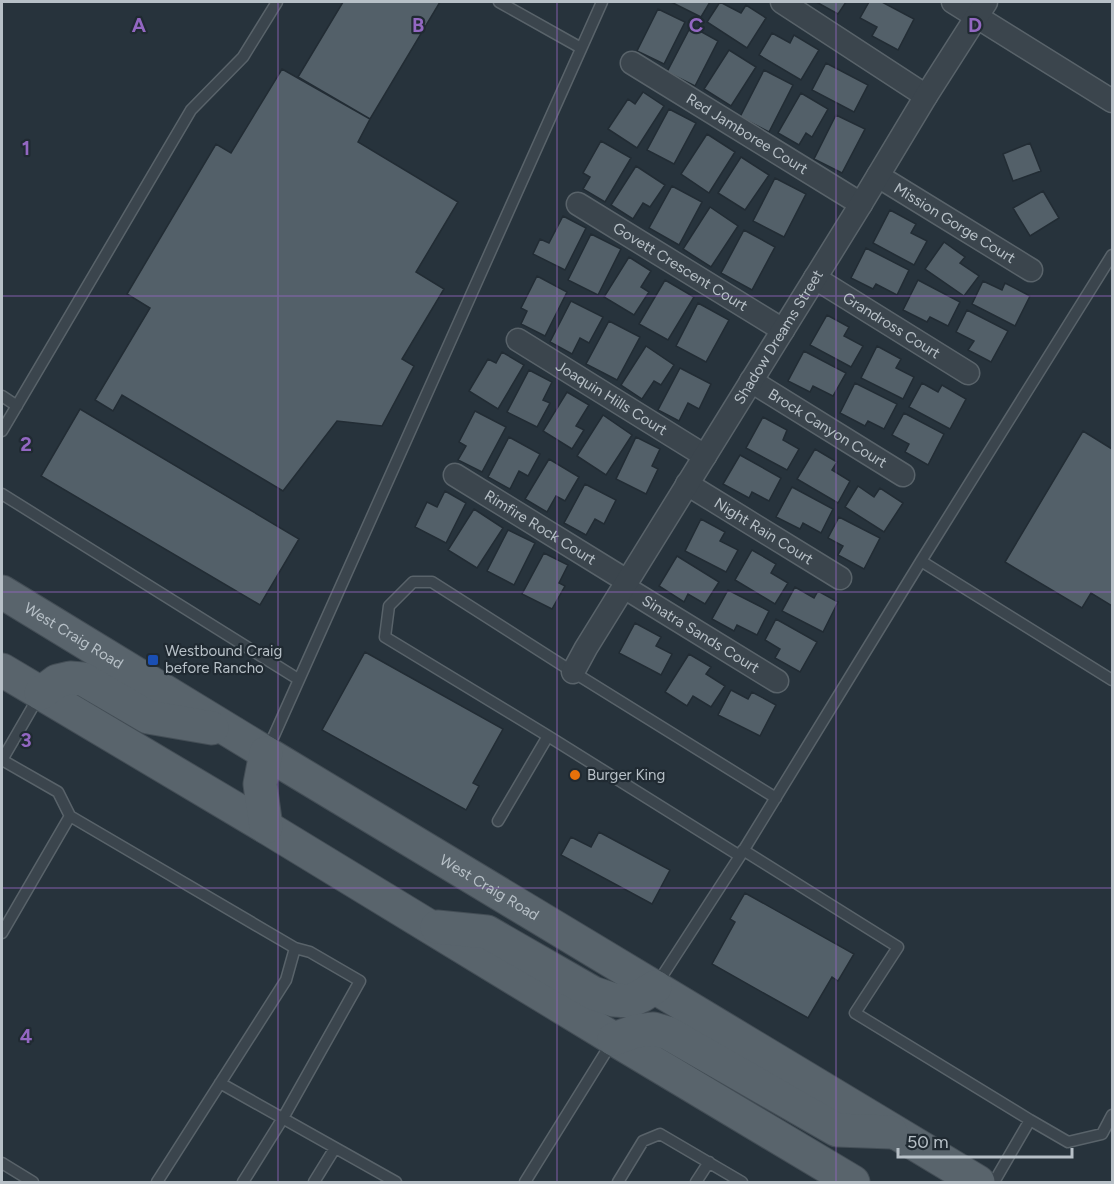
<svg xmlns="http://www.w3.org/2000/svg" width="1114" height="1184" font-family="Figtree,sans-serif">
<rect width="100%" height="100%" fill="#27333c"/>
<path fill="#536069" stroke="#222c34" stroke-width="1.5" d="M343 2H440L370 119 298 77Z
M671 2H710L701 17Z
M720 2 741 13 746 5 766 18 747 48 707 22Z
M819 2H846L838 14 818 3Z
M869 2H882L914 19 898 50 872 36 877 27 860 18Z
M658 9 685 22 664 64 637 51Z
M691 26 718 41 695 86 667 72Z
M772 33 790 43 794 35 819 50 801 80 759 55Z
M729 50 756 67 731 106 704 89Z
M826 63 868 85 854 112 812 90Z
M282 69 370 119 358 142 458 202 416 272 444 289 402 359 414 366 382 426 337 421 283 491 122 395 113 411 95 400 150 308 127 294 216 144 231 153Z
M764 70 793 85 769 132 740 117Z
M643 92 664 106 637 148 608 129 628 99 635 104Z
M801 93 828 109 812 137 806 133 799 145 778 133Z
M669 109 696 123 674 164 647 150Z
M836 115 865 129 842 173 814 159Z
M707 134 735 152 709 193 681 174Z
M601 141 631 158 605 202 583 189 590 177 583 173Z
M1030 143 1041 171 1013 181 1003 154Z
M741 157 769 175 745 210 718 193Z
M636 166 665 185 650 207 643 203 633 219 611 205Z
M775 178 806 194 784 237 753 221Z
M672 186 702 202 679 245 649 228Z
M1043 191 1059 218 1030 236 1013 208Z
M710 207 738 226 711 267 683 249Z
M890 210 916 224 911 233 927 241 914 265 873 243Z
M563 216 586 228 565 270 533 254 540 239 549 243Z
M744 230 775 247 752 290 721 273Z
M591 234 621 249 598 295 568 280Z
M944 242 965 257 960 263 979 276 964 296 925 269Z
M866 248 909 270 897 295 876 284 873 289 851 278Z
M629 257 651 271 641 287 649 292 634 315 604 297Z
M537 276 567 292 545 336 521 324 527 311 521 308Z
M665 280 694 297 668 340 639 324Z
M918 280 960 302 948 326 930 317 927 322 903 310Z
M983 281 1002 290 1005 283 1030 296 1015 326 972 304Z
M571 301 603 317 589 343 580 338 572 354 550 342Z
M698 303 729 320 706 362 676 346Z
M967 310 1008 331 991 362 968 350 974 341 956 332Z
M827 315 849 327 844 336 863 346 851 367 810 345Z
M609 321 640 337 617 380 586 364Z
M646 346 674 365 661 385 654 381 642 399 621 385Z
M877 346 901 359 896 368 914 377 903 399 861 378Z
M804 351 846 373 833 396 813 386 810 392 788 381Z
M502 352 524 365 498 409 469 391 488 359 496 363Z
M680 368 711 384 699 409 688 403 679 421 658 410Z
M529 370 552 382 543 400 550 403 537 427 507 412Z
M855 383 897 404 884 429 868 421 865 426 840 413Z
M922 383 938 392 942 385 966 399 950 429 909 407Z
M567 392 589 405 576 426 584 430 572 449 543 431Z
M80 409 299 539 260 605 41 476Z
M475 411 506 427 482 472 458 460 466 446 459 442Z
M904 413 944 434 928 465 905 452 909 444 892 435Z
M603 415 632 435 606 475 577 456Z
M763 417 787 430 783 440 799 449 787 470 746 448Z
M1083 431 1112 449V606L1091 593 1082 608 1005 562Z
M509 437 540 454 528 476 519 471 510 489 488 477Z
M636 437 660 449 652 466 658 469 646 494 616 479Z
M815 449 837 462 832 470 850 481 838 503 797 479Z
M740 455 781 478 769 501 752 492 749 498 723 484Z
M549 459 579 477 565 501 556 496 547 512 525 499Z
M585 484 616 500 604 524 595 519 586 535 564 523Z
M858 486 874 497 880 488 903 503 884 532 845 507Z
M792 487 833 509 821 533 803 523 800 529 776 517Z
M445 491 466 503 446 543 415 527 427 502 437 507Z
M474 509 503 528 477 568 448 550Z
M839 517 880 538 864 569 838 555 843 546 828 538Z
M701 519 725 532 720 541 738 550 726 572 685 551Z
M508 530 535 543 514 585 487 571Z
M752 550 776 564 771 573 788 583 775 604 735 580Z
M544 553 568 565 559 583 565 586 552 609 522 594Z
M677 556 719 582 705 604 688 594 684 602 659 586Z
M795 587 814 598 818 591 838 602 823 632 782 611Z
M728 590 769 611 757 635 737 625 734 631 712 619Z
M776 619 817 642 800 672 775 658 780 649 765 640Z
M635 623 661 637 656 646 672 654 661 675 619 653Z
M365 652 503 729 473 783 479 786 466 810 322 730Z
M689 654 711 667 706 674 725 686 711 707 693 696 687 706 665 692Z
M731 690 748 699 752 692 776 705 760 736 718 715Z
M599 832 670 870 652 904 561 855 571 837 591 847Z
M745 893 854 954 838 981 832 977 808 1018 712 964 735 922 730 919Z"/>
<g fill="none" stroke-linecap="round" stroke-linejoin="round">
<defs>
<path id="lane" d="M499 2 581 48
M2 396 17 406
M2 431 191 110 243 57 277 2
M2 494 298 679
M921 561 1112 680
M268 749 602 2
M2 760 58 792 70 816 295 948 310 952 360 981 283 1118 243 1182
M2 760 39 696
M498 821 548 736
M743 850 898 947 855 1013 1030 1120 1068 1142 1102 1134 1112 1115
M740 856 548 736 385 637 389 606 413 582H432L573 672 776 798
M2 933 70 816
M657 984 740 856 921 561 1112 255
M220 1083 396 1182
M2 1163 33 1182
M157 1182 286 980 295 948
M314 1182 335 1148
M525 1182 612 1042
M618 1182 643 1141 660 1134 742 1182
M696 1182 709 1162
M994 1182 1030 1120"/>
<g id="street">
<path d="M782 2 926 96"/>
<path d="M953 2 1112 101"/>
<path id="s1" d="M632 63 861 204"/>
<path id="s2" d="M878 176 1031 270"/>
<path id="s3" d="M578 204 783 330"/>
<path id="s4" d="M815 278 968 373"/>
<path id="s5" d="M518 340 705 456"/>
<path id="s6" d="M751 381 903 475"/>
<path id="s7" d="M455 475 627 581"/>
<path id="s8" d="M687 484 840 578"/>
<path id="s9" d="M624 587 777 681"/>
<path id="s10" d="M573 672 586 648 861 204 926 96 986 2"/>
</g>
<g id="primary">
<path id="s11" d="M2 592 266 753 978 1182"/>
<path d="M2 670 266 827 614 1039 853 1182"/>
<path d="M41 693 57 681 70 678 83 679 148 717 212 728"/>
<path d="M266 827 260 784 266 753"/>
<path d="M437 927 487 932 593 993 614 1000 630 1001 641 996 655 987"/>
<path d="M614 1039 636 1031 654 1029 668 1033 837 1130 891 1132"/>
</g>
</defs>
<use href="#lane" stroke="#59636a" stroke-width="13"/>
<use href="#street" stroke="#59636a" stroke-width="25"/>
<use href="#primary" stroke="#444e56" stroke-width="35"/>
<use href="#lane" stroke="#3b454d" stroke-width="10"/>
<use href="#street" stroke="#3b454d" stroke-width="22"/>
<use href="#primary" stroke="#59646c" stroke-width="33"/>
</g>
<path fill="none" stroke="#9367c2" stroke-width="1.5" stroke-opacity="0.55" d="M278 2V1182M557 2V1182M836 2V1182M2 296H1112M2 592H1112M2 888H1112"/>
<rect fill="#1a4fb4" stroke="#202a32" stroke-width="2" x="147" y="654" width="12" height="12" rx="3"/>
<circle fill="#e8710a" stroke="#202a32" stroke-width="2" cx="575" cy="775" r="6"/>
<g text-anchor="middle" stroke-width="4.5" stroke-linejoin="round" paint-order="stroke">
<g font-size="15" fill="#b7c0c7" stroke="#202a32">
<text dy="5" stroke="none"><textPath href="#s1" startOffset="135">Red Jamboree Court</textPath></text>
<text dy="5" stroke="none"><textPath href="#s2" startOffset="90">Mission Gorge Court</textPath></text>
<text dy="5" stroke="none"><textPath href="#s3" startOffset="120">Govett Crescent Court</textPath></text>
<text dy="5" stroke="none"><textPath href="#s4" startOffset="90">Grandross Court</textPath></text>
<text dy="5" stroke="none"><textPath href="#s10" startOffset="393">Shadow Dreams Street</textPath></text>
<text dy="5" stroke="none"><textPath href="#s5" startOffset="110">Joaquin Hills Court</textPath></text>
<text dy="5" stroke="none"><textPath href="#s6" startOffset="90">Brock Canyon Court</textPath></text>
<text dy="5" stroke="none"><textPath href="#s7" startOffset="100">Rimfire Rock Court</textPath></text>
<text dy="5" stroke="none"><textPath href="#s8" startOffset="90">Night Rain Court</textPath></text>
<text dy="5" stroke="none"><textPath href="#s9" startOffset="90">Sinatra Sands Court</textPath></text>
<text dy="5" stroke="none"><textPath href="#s11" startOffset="84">West Craig Road</textPath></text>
<text dy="5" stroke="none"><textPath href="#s11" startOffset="570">West Craig Road</textPath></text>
</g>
<g font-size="15" fill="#b7c0c7" stroke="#202a32" text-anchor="start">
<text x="165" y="656">Westbound Craig<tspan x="165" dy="17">before Rancho</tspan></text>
<text x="587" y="780">Burger King</text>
</g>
</g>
<g font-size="20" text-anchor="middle" font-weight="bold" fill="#9367c2" stroke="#202a32" stroke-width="4.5" stroke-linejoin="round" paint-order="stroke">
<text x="139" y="32">A</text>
<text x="418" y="32">B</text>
<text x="696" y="32">C</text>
<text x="975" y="32">D</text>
<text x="26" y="155">1</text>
<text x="26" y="451">2</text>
<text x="26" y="747">3</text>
<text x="26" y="1043">4</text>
</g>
<rect width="1114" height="1184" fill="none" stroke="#b7c0c7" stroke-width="6"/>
<path d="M898 1148v9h174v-9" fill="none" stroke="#b7c0c7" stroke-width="3"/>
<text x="907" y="1148" font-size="18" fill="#b7c0c7" stroke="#202a32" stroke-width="4.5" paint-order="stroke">50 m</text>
</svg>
